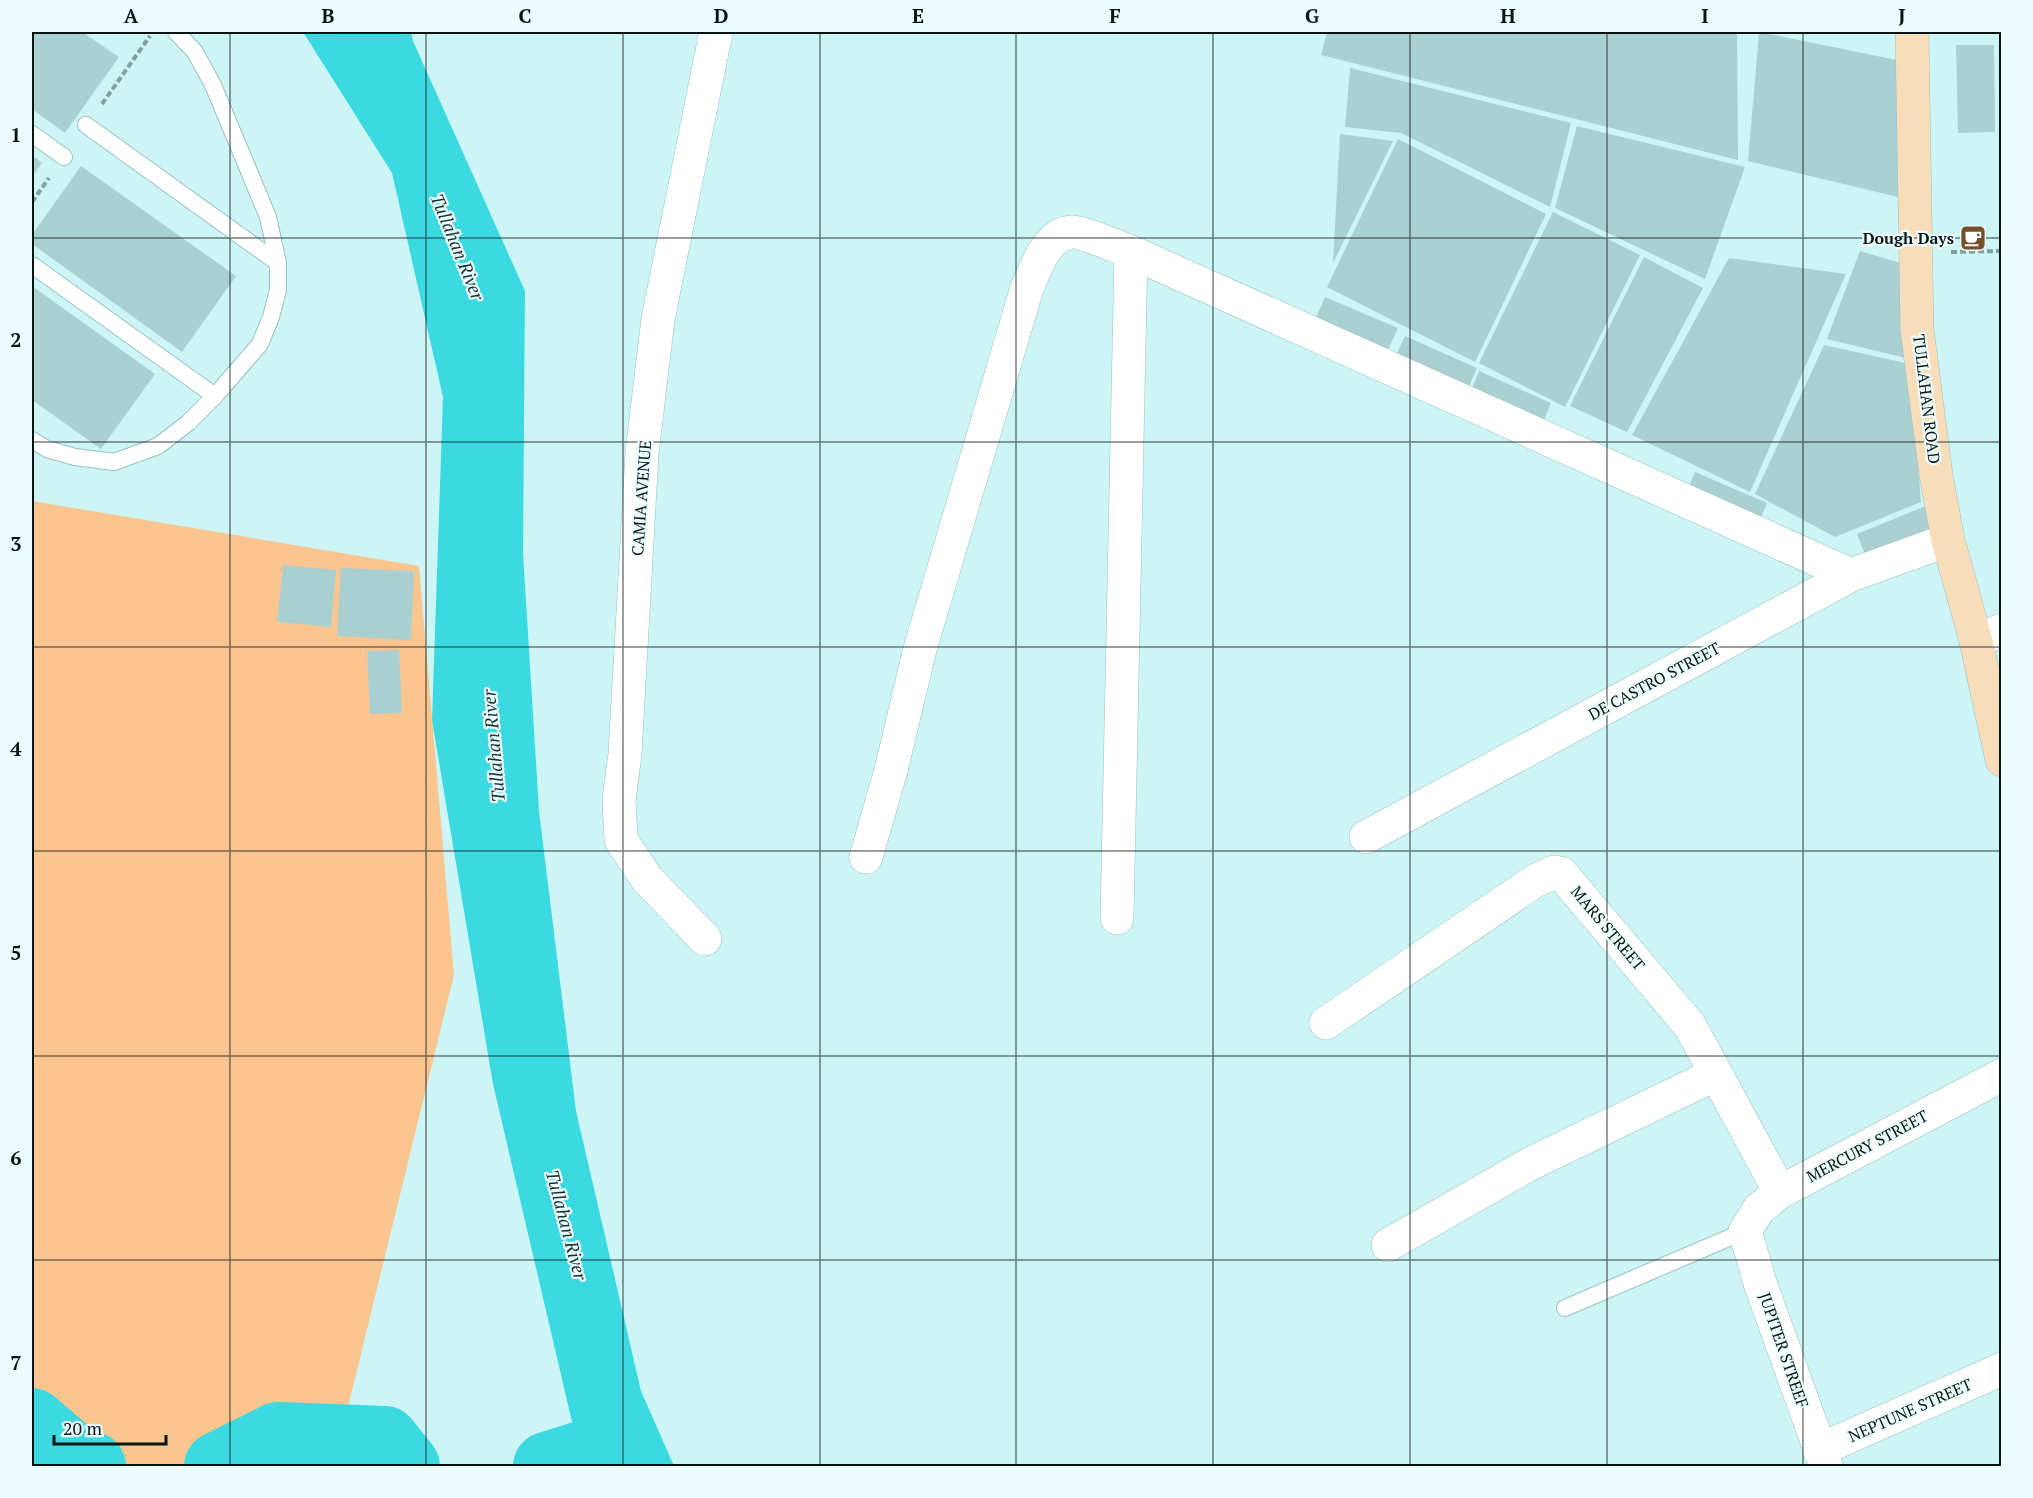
<svg xmlns="http://www.w3.org/2000/svg" width="2033" height="1498" font-family="'PT Serif',serif">
<rect width="100%" height="100%" fill="#cef5f6"/>
<path fill="#fbc58f" d="M32 501 419 566 454 975 345 1419 267 1427 196 1466H124L39 1416 32 1402Z
M301 1456 298 1466H266Z"/>
<path fill="#3bdae1" d="M303 32H411L413 41 525 291 523 553 539 811 576 1111 641 1391 674 1466H584L580 1456 493 1084 432 720 443 397 392 173Z"/>
<g fill="none" stroke-linecap="round" stroke-linejoin="round">
<path stroke="#3bdae1" stroke-width="68" d="M32 1422 75 1459 92 1466
M218 1466 278 1436 385 1440 406 1466
M547 1466 623 1442"/>
</g>
<path fill="#aad0d2" d="M32 32H82L119 57 65 133 32 109Z
M1327 32H1737L1738 160 1321 55Z
M1759 32 1916 64 1906 199 1748 161Z
M1956 45H1994L1995 132 1958 133Z
M1350 68 1571 123 1550 207 1401 133 1345 127Z
M1577 126 1745 167 1705 279 1555 208Z
M1340 134 1393 141 1333 263Z
M1398 139 1546 214 1475 362 1327 287Z
M32 155 42 163 32 177Z
M81 166 236 276 182 352 32 244V235Z
M1553 212 1640 255 1565 407 1479 363Z
M1860 251 1904 264 1906 358 1827 339Z
M1644 257 1703 288 1627 432 1570 406Z
M1729 258 1846 274 1750 492 1632 435Z
M32 286 155 374 101 449 32 400Z
M1325 297 1398 328 1387 352 1315 320Z
M1405 336 1477 368 1467 391 1394 360Z
M1824 345 1910 364 1921 502 1835 537 1755 494Z
M1479 371 1551 403 1541 427 1469 395Z
M1695 472 1767 503 1757 527 1685 496Z
M1928 505 1934 529 1866 557 1857 534Z
M283 565 336 570 331 627 277 622Z
M341 568 414 571 411 640 337 636Z
M399 650 402 713 370 714 367 651Z"/>
<g fill="none" stroke-linecap="round" stroke-linejoin="round">
<defs>
<path id="lane" d="M86 125 278 263
M32 134 64 157
M32 265 215 396
M32 440 47 449 75 457 114 462 158 446 188 423 215 396 260 344 271 317 278 290V263L268 217 213 85 195 52 176 32
M1565 1308 1745 1231"/>
<path id="street" d="M1976 641 2002 630
M1366 837 1851 575 1948 540
M866 857 891 770 920 649 1027 288C1036 268 1046 234 1072 232 1081 231 1120 248 1131 252L1851 575
M1117 918 1131 252
M705 939 647 879 621 840 619 800 625 754 642 453 658 319 716 32
M1326 1023 1535 881 1554 872 1561 873 1690 1026 1780 1192
M1388 1245 1528 1165 1716 1074
M1819 1450 2002 1369
M1826 1466 1761 1286 1745 1231 1759 1209 1780 1192 2002 1075"/>
<path id="secondary" d="M1912 32 1917 329 1936 475 1948 540 1976 641 2002 760"/>
</defs>
<use href="#lane" stroke="#9bc1c3" stroke-width="18"/>
<use href="#street" stroke="#9bc1c3" stroke-width="34"/>
<use href="#secondary" stroke="#9bc1c3" stroke-width="34"/>
<path stroke="#83a0a1" stroke-width="4" stroke-dasharray="6 3" stroke-linecap="butt" d="M102 104 150 36
M32 202 49 178
M1951 252 2002 251"/>
<use href="#lane" stroke="#fff" stroke-width="16"/>
<use href="#street" stroke="#fff" stroke-width="33"/>
<use href="#secondary" stroke="#f8ddbb" stroke-width="33"/>
</g>
<path fill="none" stroke="#071515" stroke-width="1.5" stroke-opacity="0.55" d="M230 32V1466M426 32V1466M623 32V1466M820 32V1466M1016 32V1466M1213 32V1466M1410 32V1466M1607 32V1466M1803 32V1466M32 238H2002M32 442H2002M32 647H2002M32 851H2002M32 1056H2002M32 1260H2002"/>
<defs>
<symbol id="cafe-square" viewBox="-11 -11 22 22"><rect x="-9" y="-9" width="18" height="18" rx="4" fill="#74502a" stroke="#edfdfd"/><path d="M-5.5-4.5H6V0H3Q3 3.5 0 3.5H-2.5Q-5.5 3.5-5.5 0ZM3-3.2v2h1.7v-2ZM-6 4.5H4V6H-6Z" fill="#fff"/></symbol>
</defs>
<g fill-rule="evenodd">
<use href="#cafe-square" x="1958" y="223" width="30" height="30"/>
</g>
<g text-anchor="middle" stroke-width="4.5" stroke-linejoin="round" paint-order="stroke">
<g font-size="16" font-weight="bold" fill="#071515" stroke="#edfdfd" text-anchor="end">
<text x="1954" y="244">Dough Days</text>
</g>
<g font-size="16" fill="#071515" stroke="#edfdfd">
<text transform="translate(1927 399) rotate(83)" y="6">TULLAHAN ROAD</text>
<text transform="translate(641 498) rotate(-86)" y="6">CAMIA AVENUE</text>
<text transform="translate(1654 681) rotate(-28)" y="6">DE CASTRO STREET</text>
<text transform="translate(1608 928) rotate(50)" y="6">MARS STREET</text>
<text transform="translate(1867 1146) rotate(-28)" y="6">MERCURY STREET</text>
<text transform="translate(1784 1350) rotate(71)" y="6">JUPITER STREEF</text>
<text transform="translate(1910 1410) rotate(-24)" y="6">NEPTUNE STREET</text>
</g>
<g font-size="18" font-style="italic" fill="#173032" stroke="#edfdfd">
<text transform="translate(457 247) rotate(68)" y="6">Tullahan River</text>
<text transform="translate(494 746) rotate(-95)" y="6">Tullahan River</text>
<text transform="translate(566 1225) rotate(75)" y="6">Tullahan River</text>
</g>
</g>
<rect width="2033" height="1498" fill="none" stroke="#edfdfd" stroke-width="66"/>
<path d="M54 1435v9h112v-9" fill="none" stroke="#071515" stroke-width="3"/>
<text x="63" y="1435" font-size="18" fill="#071515" stroke="#edfdfd" stroke-width="4.5" paint-order="stroke">20 m</text>
<rect x="33" y="33" width="1967" height="1432" fill="none" stroke="#071515" stroke-width="2"/>
<g font-size="20" text-anchor="middle" font-weight="bold" fill="#071515">
<text x="131" y="23">A</text>
<text x="328" y="23">B</text>
<text x="525" y="23">C</text>
<text x="721" y="23">D</text>
<text x="918" y="23">E</text>
<text x="1115" y="23">F</text>
<text x="1312" y="23">G</text>
<text x="1508" y="23">H</text>
<text x="1705" y="23">I</text>
<text x="1902" y="23">J</text>
<text x="16" y="142">1</text>
<text x="16" y="347">2</text>
<text x="16" y="551">3</text>
<text x="16" y="756">4</text>
<text x="16" y="960">5</text>
<text x="16" y="1165">6</text>
<text x="16" y="1370">7</text>
</g>
</svg>
